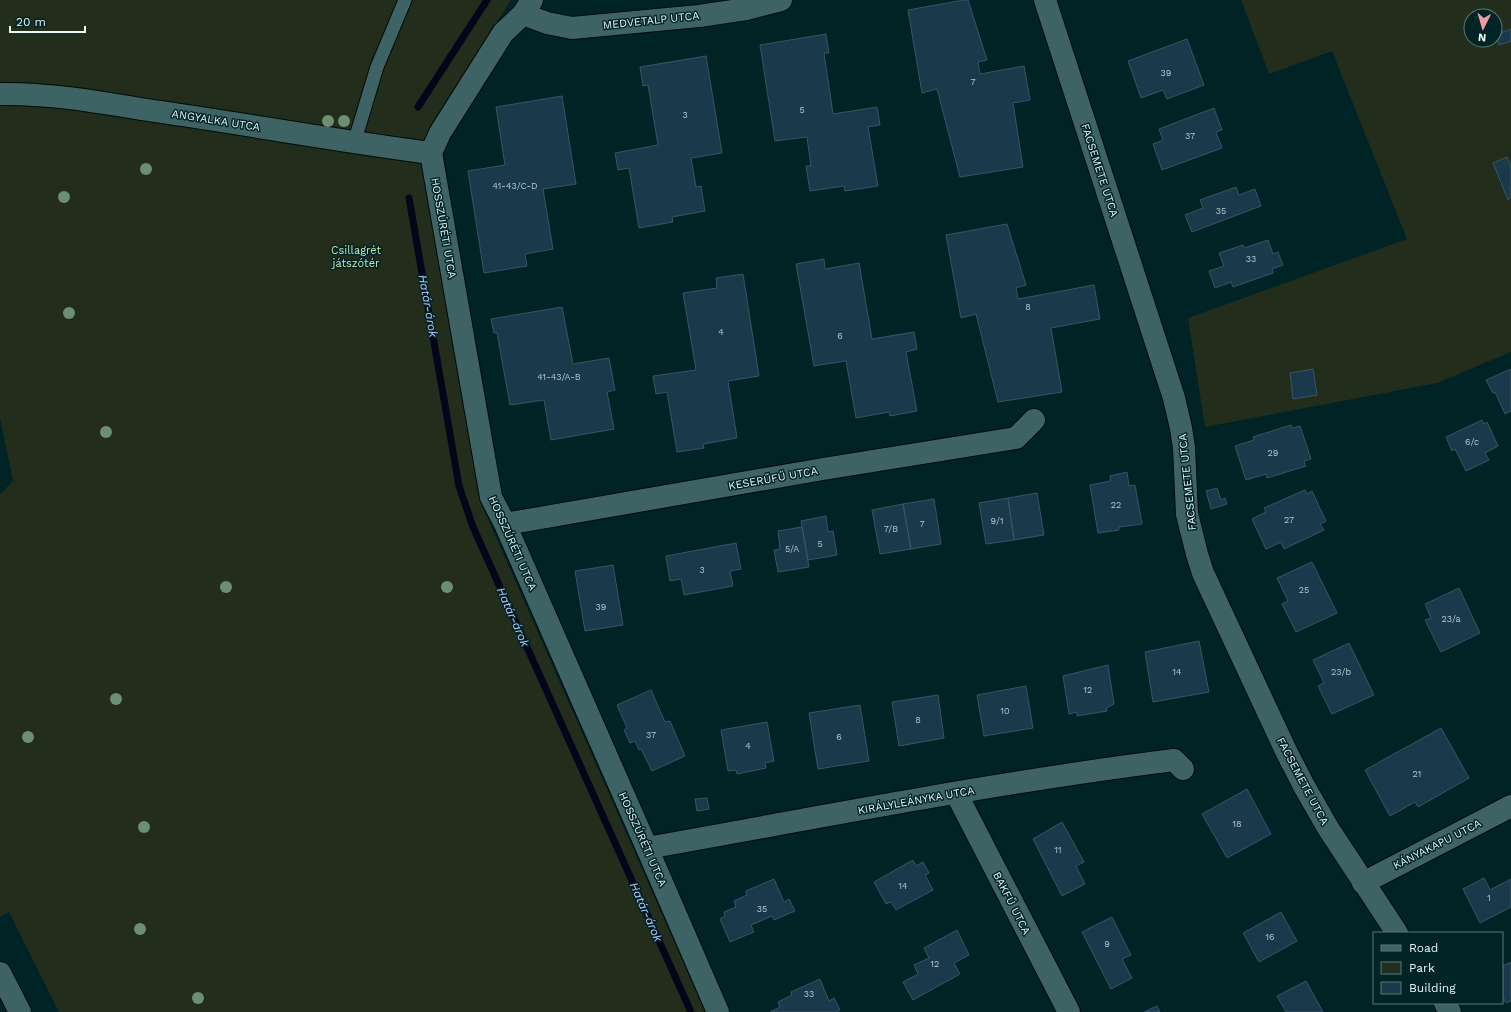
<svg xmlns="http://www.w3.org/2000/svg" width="1511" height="1012" font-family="'Work Sans',sans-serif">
<rect width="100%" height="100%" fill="#002326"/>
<path fill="#222d1b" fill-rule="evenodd" d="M0 0H511L430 128 422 158 480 501 705 1012H59L9 912 0 917V494L13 481 0 418Z
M1241 0H1511V352L1437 383 1205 427 1188 318 1407 239 1332 51 1269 74ZM1471 16H1495V40H1471Z"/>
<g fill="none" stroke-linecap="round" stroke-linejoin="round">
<path stroke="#03051a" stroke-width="7" d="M418 107 487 0
M409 198 459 486 473 527 691 1012"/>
</g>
<path fill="#1a3a4c" stroke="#395464" d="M964 0H968L987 60 978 62 980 74 1024 66 1030 100 1013 103 1023 167 960 177 937 89 922 93 908 10Z
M1511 29V41L1499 45 1495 35Z
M826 34 829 53H824L833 114 877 107 880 125 868 127 878 186 845 191 844 186 810 191 806 166H811L807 137 775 141 760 45Z
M1187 39 1204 85 1167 99 1163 90 1141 98 1128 61Z
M706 56 722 153 691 158 696 187 701 186 705 211 672 217 673 222 639 228 629 168 618 170 615 153 658 145 648 85 643 86 640 67Z
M562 96 576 184 543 189 553 249 525 254 527 266 484 273 468 171 505 165 496 107Z
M1214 108 1222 130 1216 132 1222 148 1162 170 1153 144 1163 140 1159 129Z
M1507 157 1511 166V198L1508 200 1493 163Z
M1236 187 1239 195 1255 189 1261 206 1192 232 1185 215 1203 208 1200 200Z
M1007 224 1026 285 1016 288 1018 299 1094 285 1100 319 1051 328 1062 392 998 402 976 314 961 318 946 235Z
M1268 240 1273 254 1278 252 1283 265 1272 269 1273 273 1233 287 1231 282 1215 288 1209 271 1224 266 1219 253 1243 245 1244 248Z
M824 259 825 269 859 263 872 339 914 332 917 349 906 352 917 411 890 416 889 412 856 418 846 361 814 366 796 264Z
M743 274 759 376 728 381 737 438 703 444 704 448 677 452 667 392 656 394 653 376 696 370 683 293 717 288 716 278Z
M562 307 573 364 609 358 615 390 607 392 614 429 551 440 544 400 510 405 497 333H494L491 319Z
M1313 369 1317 395 1293 399 1290 373Z
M1511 369V411L1505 414 1495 392 1493 393 1486 380Z
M1482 420 1484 424 1487 422 1498 446 1485 453 1489 460 1466 471 1455 449 1452 451 1446 437Z
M1291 425 1292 428 1300 426 1311 459 1304 461 1306 466 1267 478 1266 474 1246 480 1235 446 1254 440 1253 437Z
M1127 472 1129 486 1135 485 1142 524 1119 527V530L1098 533 1090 485 1111 481 1110 476Z
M1217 488 1221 500 1225 498 1227 504 1211 509 1206 491Z
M1305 490 1307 494 1312 491 1326 521 1320 524 1324 530 1284 549 1281 542 1266 549 1252 519 1266 512 1264 508Z
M1037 493 1044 535 1014 540 1008 498Z
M1008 498 1014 540 986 544 979 503Z
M934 499 941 544 911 549 903 504Z
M903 504 911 549 880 554 872 510Z
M826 516 828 532 833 531 837 555 808 560 801 521Z
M802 527 809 567 778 572 774 550 780 549 778 531Z
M736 543 741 569 730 571 733 586 684 595 681 579 670 581 666 556Z
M1312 562 1337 613 1296 632 1282 604 1288 601 1277 578Z
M613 565 623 625 585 631 575 571Z
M1459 588 1480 633 1441 652 1425 620 1431 618 1425 604Z
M1199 641 1209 692 1153 702 1145 652Z
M1349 643 1374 695 1332 714 1318 686 1324 683 1313 660Z
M1108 665 1114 704 1106 708 1107 711 1077 716V712L1069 714 1063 676Z
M1026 686 1033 728 984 736 977 695Z
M651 690 665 722 670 721 685 756 652 771 641 749 639 750 635 741 630 743 624 730 627 728 617 705Z
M938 695 944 738 899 746 892 702Z
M860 705 869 761 818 769 809 713Z
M767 722 774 761 765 763 766 768 737 774 736 770 728 771 721 730Z
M1441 728 1469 778 1418 807 1415 802 1390 816 1365 770Z
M1247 789 1271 834 1227 858 1202 814Z
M707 798 709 809 697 811 695 799Z
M1062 822 1084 862 1076 866 1085 884 1062 896 1033 839Z
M913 860 916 866 923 862 929 873 925 875 933 890 896 910 891 902 886 904 874 882Z
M1484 878 1490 890 1511 879V907L1480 923 1463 889Z
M774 879 784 902 789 899 795 911 774 920 772 916 751 925 754 932 730 942 720 919 725 916 724 912 736 907 734 901 747 895 746 891Z
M1281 912 1297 941 1259 962 1243 933Z
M1112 917 1131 955 1122 959 1132 978 1111 989 1082 932Z
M957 930 969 955 954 963 960 974 913 1000 903 982 918 974 914 965 929 958 924 948Z
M1511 962V1001L1506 1003 1502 995V966Z
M820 979 829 1001 834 998 840 1010 836 1012H770L780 1007 778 1002 792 995 791 992Z
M1306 981 1323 1012H1286L1277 996Z
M1157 1006 1160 1012H1144Z"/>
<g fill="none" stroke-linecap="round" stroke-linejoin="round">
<defs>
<path id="service" d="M354 143 377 67 405 0"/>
<path id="minor" d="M532 0 523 14 503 33 440 133 431 153 491 497 505 524 647 848 718 1012
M1045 0 1174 398 1181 428 1184 448 1187 514 1197 554 1203 573 1286 751 1304 786 1328 828 1397 933
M523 14 547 23 572 28 699 16 746 9 781 0
M0 94C52 93 103 103 154 111 246 124 338 141 431 153
M505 524 823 469 1016 438 1034 420
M956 793 1069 1012
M647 848C822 817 997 782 1174 760L1183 769
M1363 883 1511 806
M1445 1003 1450 1012"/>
<path id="tertiary" d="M0 973 20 1012"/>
</defs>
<use href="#service" stroke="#000a0c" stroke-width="15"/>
<use href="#minor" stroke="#000a0c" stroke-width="24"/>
<use href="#tertiary" stroke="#000a0c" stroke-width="24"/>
<use href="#service" stroke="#3e6365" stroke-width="13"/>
<use href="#minor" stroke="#3e6365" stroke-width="22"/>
<use href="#tertiary" stroke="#3e6365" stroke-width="22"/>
</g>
<g fill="#6c8e72">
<circle cx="328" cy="121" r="6"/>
<circle cx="344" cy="121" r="6"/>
<circle cx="146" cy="169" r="6"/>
<circle cx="64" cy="197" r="6"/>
<circle cx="69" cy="313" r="6"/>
<circle cx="106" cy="432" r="6"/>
<circle cx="226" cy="587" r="6"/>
<circle cx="447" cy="587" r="6"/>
<circle cx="116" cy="699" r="6"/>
<circle cx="28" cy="737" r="6"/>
<circle cx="144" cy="827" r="6"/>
<circle cx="140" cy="929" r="6"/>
<circle cx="198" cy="998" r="6"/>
</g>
<g text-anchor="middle" stroke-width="3" stroke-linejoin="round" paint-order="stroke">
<g font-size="9" fill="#b2c8ce">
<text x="1166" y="76">39</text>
<text x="973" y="85">7</text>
<text x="802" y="113">5</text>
<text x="685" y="118">3</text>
<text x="1190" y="139">37</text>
<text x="515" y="189">41-43/C-D</text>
<text x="1221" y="214">35</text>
<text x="1251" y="262">33</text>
<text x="1028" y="310">8</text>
<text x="721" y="335">4</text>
<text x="840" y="339">6</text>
<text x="559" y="380">41-43/A-B</text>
<text x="1472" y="445">6/c</text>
<text x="1273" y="456">29</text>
<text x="1116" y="508">22</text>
<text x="1289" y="523">27</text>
<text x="997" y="524">9/1</text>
<text x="922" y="527">7</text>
<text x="891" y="532">7/B</text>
<text x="820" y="547">5</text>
<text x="792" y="552">5/A</text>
<text x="702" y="573">3</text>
<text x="1304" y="593">25</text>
<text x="601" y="610">39</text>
<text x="1451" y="622">23/a</text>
<text x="1177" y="675">14</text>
<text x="1341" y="675">23/b</text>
<text x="1088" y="693">12</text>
<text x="1005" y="714">10</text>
<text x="918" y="723">8</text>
<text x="651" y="738">37</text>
<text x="839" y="740">6</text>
<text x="748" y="749">4</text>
<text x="1417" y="777">21</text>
<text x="1237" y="827">18</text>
<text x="1058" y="853">11</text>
<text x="903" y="889">14</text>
<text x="1489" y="901">1</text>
<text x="762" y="912">35</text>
<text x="1270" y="940">16</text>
<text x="1107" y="947">9</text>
<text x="935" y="967">12</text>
<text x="809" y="997">33</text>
</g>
<g font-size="11" fill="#e4f7f9" stroke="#002326">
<text transform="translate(651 20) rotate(-6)" y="4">MEDVETALP UTCA</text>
<text transform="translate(216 120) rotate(9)" y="4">ANGYALKA UTCA</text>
<text transform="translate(1100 170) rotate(72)" y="4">FACSEMETE UTCA</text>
<text transform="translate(444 228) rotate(80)" y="4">HOSSZÚRÉTI UTCA</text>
<text transform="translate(773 478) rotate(-10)" y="4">KESERŰFŰ UTCA</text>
<text transform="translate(1187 482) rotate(-96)" y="4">FACSEMETE UTCA</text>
<text transform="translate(513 543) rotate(66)" y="4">HOSSZÚRÉTI UTCA</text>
<text transform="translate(1303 781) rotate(62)" y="4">FACSEMETE UTCA</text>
<text transform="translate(916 800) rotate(-10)" y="4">KIRÁLYLEÁNYKA UTCA</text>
<text transform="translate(643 839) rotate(66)" y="4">HOSSZÚRÉTI UTCA</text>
<text transform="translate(1437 844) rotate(-27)" y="4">KÁNYAKAPU UTCA</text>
<text transform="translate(1012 903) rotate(63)" y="4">BAKFŰ UTCA</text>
</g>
<g font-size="11" fill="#c5e5b0" stroke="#002326">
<text x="356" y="254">Csillagrét<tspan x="356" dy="13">játszótér</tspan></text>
</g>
<g font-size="12" font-style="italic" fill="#b5c8fe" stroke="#002326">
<text transform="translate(428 306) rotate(80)" y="4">Határ-árok</text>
<text transform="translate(513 617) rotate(66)" y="4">Határ-árok</text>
<text transform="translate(646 912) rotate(66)" y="4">Határ-árok</text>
</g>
</g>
<rect x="1373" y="932" width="130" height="72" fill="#002326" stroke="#5b787a"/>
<rect x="1381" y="945" width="20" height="6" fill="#3e6365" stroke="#5b787a"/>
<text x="1409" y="952" font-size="12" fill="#e4f7f9">Road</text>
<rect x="1381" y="962" width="20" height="12" fill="#222d1b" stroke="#5b787a"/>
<text x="1409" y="972" font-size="12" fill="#e4f7f9">Park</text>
<rect x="1381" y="982" width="20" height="12" fill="#1a3a4c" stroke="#5b787a"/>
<text x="1409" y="992" font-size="12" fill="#e4f7f9">Building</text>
<g transform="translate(1483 28) rotate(185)"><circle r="19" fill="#002326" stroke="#5b787a"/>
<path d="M0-3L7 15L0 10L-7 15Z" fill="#f49aa5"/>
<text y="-6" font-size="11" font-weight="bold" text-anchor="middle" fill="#e4f7f9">N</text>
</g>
<path d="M10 26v6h75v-6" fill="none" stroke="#e4f7f9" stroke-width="2"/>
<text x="16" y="26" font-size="12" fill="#e4f7f9" stroke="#002326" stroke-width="3" paint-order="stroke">20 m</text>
</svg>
